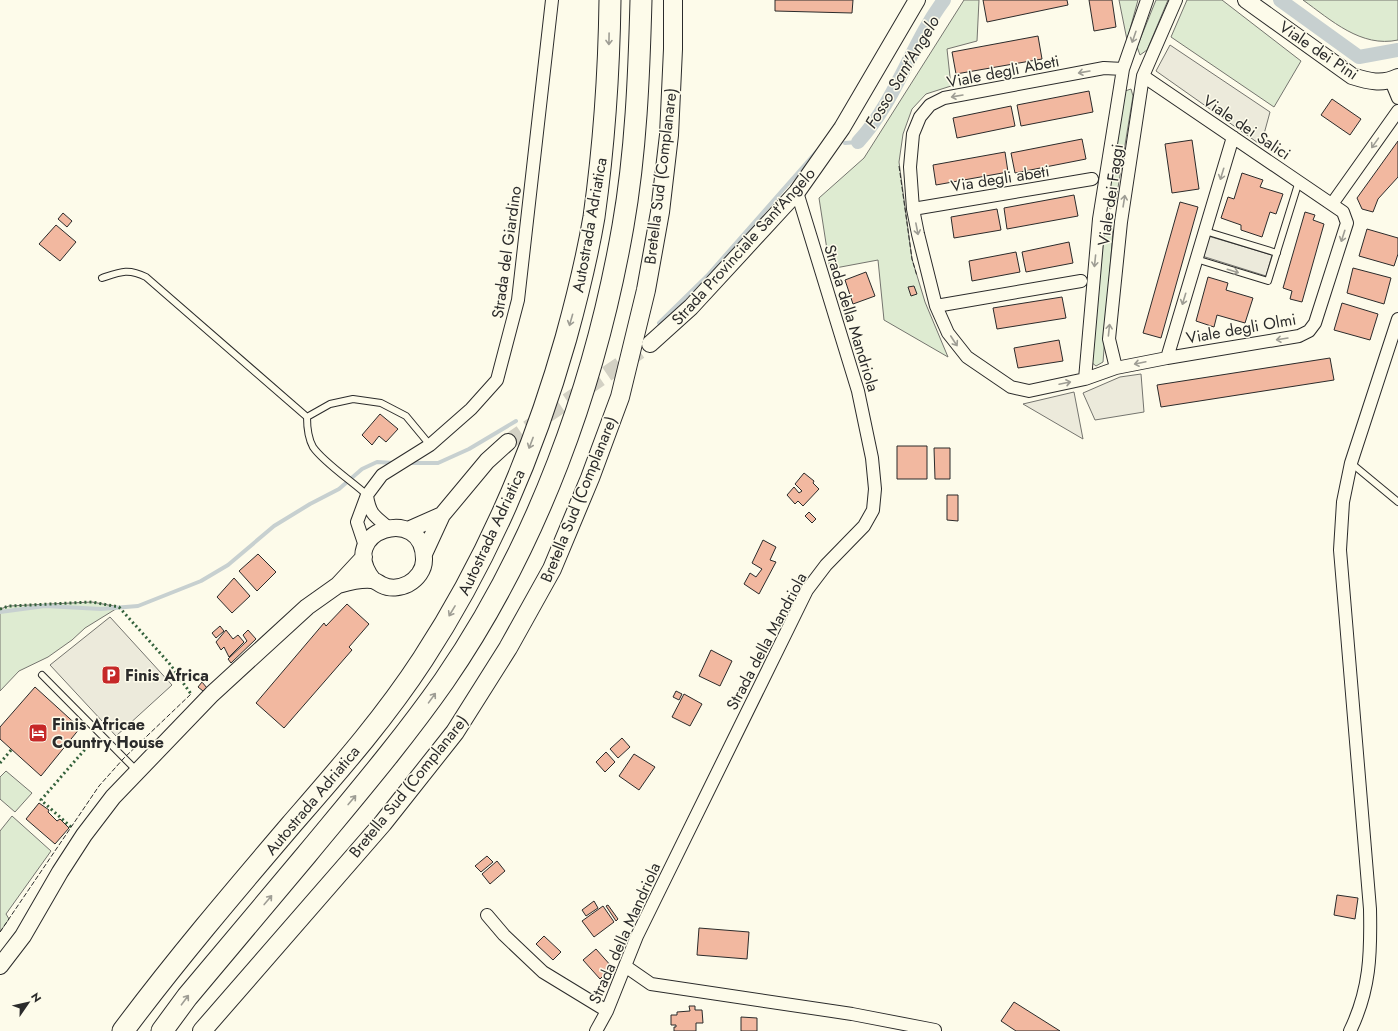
<svg xmlns="http://www.w3.org/2000/svg" width="1398" height="1031" font-family="Jost,sans-serif">
<rect width="100%" height="100%" fill="#fdfbea"/>
<path fill="#deebd1" stroke="#74746e" d="M964 0H979L977 41 947 49 951 86 926 94 912 109 903 134 899 162 912 259 925 302 948 357 884 320 878 260 830 269 819 198 864 158Z
M1119 0H1138L1127 40Z
M1156 0H1168L1147 50 1140 55 1137 47Z
M1187 0H1222L1301 61 1274 107 1171 37Z
M1303 0H1398V40C1361 48 1331 20 1303 0Z
M1131 89 1133 96 1115 206 1110 209 1106 203 1125 91Z
M1109 224 1113 230 1103 362 1096 366 1091 362 1104 227Z
M92 602 119 607 85 628 72 640 48 657 19 671 0 691V609L9 606Z
M6 771 32 793 15 812 0 799V777Z
M12 816 51 851 6 914 9 919 0 932V831Z"/>
<path fill="#eceadb" stroke="#74746e" d="M1170 45 1270 112 1261 145 1156 71Z
M1208 236 1272 255 1266 276 1202 256Z
M1141 374 1144 412 1095 420 1083 393 1120 377Z
M1074 392 1083 439 1023 404Z
M110 617 172 685 116 736 50 665Z"/>
<g fill="none" stroke-linecap="round" stroke-linejoin="round">
<path stroke="#c7d0d0" stroke-width="4" d="M845 143 858 142
M659 323 707 276 817 151
M407 463H438L469 449 516 421
M0 612 45 606 101 609 138 606 201 581 228 565 274 526 310 504 339 489 362 469 377 462 394 463"/>
<path stroke="#c7d0d0" stroke-width="14" d="M1280 0 1359 57 1398 50
M858 142C896 101 911 44 944 0"/>
</g>
<path fill="#f2b8a0" stroke="#2b2b2b" d="M775 0H853L852 13 775 11Z
M983 0H1067L1068 5 987 22Z
M1089 0H1112L1116 27 1094 31Z
M1038 36 1042 59 956 74 952 52Z
M1089 91 1093 112 1021 126 1017 105Z
M1332 99 1361 119 1350 135 1321 115Z
M1011 106 1015 126 957 138 953 118Z
M1082 139 1086 159 1015 173 1011 153Z
M1192 140 1199 189 1172 193 1165 144Z
M1398 141V177L1378 199 1373 212 1362 209 1357 198Z
M1005 152 1008 172 936 185 933 165Z
M1242 173 1263 180 1260 187 1283 194 1276 214 1270 212 1262 237 1241 230V225L1221 218 1228 197 1234 199Z
M1074 195 1078 216 1007 229 1004 208Z
M1180 202 1198 207 1161 338 1143 333Z
M997 209 1001 230 954 238 951 217Z
M1305 212 1315 215 1313 220 1324 224 1302 302 1290 299 1292 291 1283 288Z
M63 213 72 221 67 227 58 219Z
M56 225 76 242 60 261 39 244Z
M1367 229 1398 238V254L1394 266 1359 256Z
M1069 242 1073 263 1026 272 1022 252Z
M1016 252 1020 272 972 281 969 261Z
M1353 268 1391 278 1384 304 1347 293Z
M866 272 875 296 853 304 845 280Z
M1208 277 1228 283 1226 290 1253 298 1245 323 1217 315 1214 327 1196 321Z
M914 286 917 294 911 296 908 287Z
M1062 297 1066 318 997 329 993 308Z
M1342 303 1378 314 1370 340 1334 330Z
M1059 340 1063 361 1018 368 1014 348Z
M1330 358 1334 380 1161 407 1157 385Z
M380 414 398 429 386 442 379 436 372 445 362 435Z
M897 446H927V479H897Z
M934 448H950V479H935Z
M804 473 814 481 813 483 819 489 803 506 798 501 795 504 787 495 794 487 799 493 802 491 795 484Z
M947 495H958V521L947 520Z
M809 512 816 519 812 523 805 516Z
M763 540 776 547 770 560 776 562 759 594 744 584 750 573 756 577 762 569 752 563Z
M258 554 276 572 257 591 239 571Z
M234 578 250 596 232 613 217 597Z
M347 604 369 624 349 647 352 650 284 728 256 703 324 623 326 626Z
M220 626 224 631 216 638 212 633Z
M226 630 233 639 238 635 244 642 229 657 224 647 221 650 216 642Z
M248 630 256 639 231 663 228 659 247 641 243 635Z
M711 650 732 661 720 686 699 676Z
M202 682 207 688 203 691 198 687Z
M35 687 80 728 41 776 0 739V727Z
M676 691 682 694 679 700 673 697Z
M684 694 702 704 690 726 672 717Z
M622 738 630 747 618 758 610 749Z
M606 752 615 762 605 772 596 762Z
M634 754 655 767 639 790 619 776Z
M39 803 49 810 48 812 57 821 60 819 69 828 55 844 26 819Z
M487 856 493 862 481 872 475 866Z
M497 861 505 871 490 884 482 874Z
M1337 895 1358 898 1355 919 1334 915Z
M594 901 598 908 586 916 582 910Z
M608 905 618 919 616 921 606 906Z
M603 906 614 922 594 937 582 921Z
M699 928 749 932 747 959 697 955Z
M544 936 561 952 553 960 536 944Z
M596 949 612 967 600 979 583 960Z
M1014 1002 1060 1031H1016L1001 1021Z
M689 1006H695V1010H702L703 1023H696V1031H674V1027H676V1025H671V1015H677V1012L690 1011Z
M741 1017 757 1018V1031H741Z"/>
<g fill="none" stroke-linecap="round" stroke-linejoin="round">
<path stroke="#d3d1c4" stroke-width="16" stroke-dasharray="16 8" stroke-linecap="butt" d="M508 442 650 344"/>
<defs>
<path id="lane" d="M1205 231 1277 253
M1196 259 1268 281 1299 181
M102 278C120 272 128 268 146 277L307 417C307 427 308 438 313 447 323 462 353 482 367 495
M307 417 330 404 353 399 381 403 406 416 430 445
M1351 463 1398 502
M42 675 137 771"/>
<path id="street" d="M1123 69 1104 68 944 98 930 105 920 117 913 134 910 167 913 209 918 234 936 306 948 333 967 357 1011 387 1029 391 1085 379 1116 368 1167 358 1299 336 1309 331 1315 323 1347 223 1343 212 1143 76
M1391 81 1398 98
M1332 204 1398 111
M913 209 1092 179
M936 306 1081 281
M1167 358 1233 137
M1116 368 1109 339 1121 222 1143 76 1176 0
M1085 379 1099 219 1123 69 1147 0
M367 496C370 514 374 516 388 527
M365 546 357 522 367 495 382 475 430 445 471 409 497 380 518 300 552 0
M487 915 504 935 543 972 607 1011
M625 966 651 984 852 1014 935 1030
M596 1031 607 1011 637 936 807 590 826 565 864 526 873 510 875 489 872 458 858 391 797 192
M1350 1031C1370 990 1371 954 1370 909L1340 550 1343 502 1351 463 1398 319"/>
<path id="secondary" d="M1246 0 1352 76C1368 81 1382 85 1398 77
M650 344 691 307 797 192 842 128 917 0
M408 530 442 515
M424 554 442 515 487 461 508 442
M338 585C349 582 359 579 371 580 375 580 378 583 382 585 390 589 400 588 408 584 417 579 424 570 424 560 425 503 334 530 373 580
M0 966 23 936 60 872 84 835 113 797 212 694 307 607 338 585 364 557"/>
<path id="primary" d="M202 1031 383 823 455 732 508 648 552 569 590 478 620 397 646 290 660 212 669 135 673 49V0"/>
<path id="highway" d="M123 1031C176 960 233 893 291 825 337 772 384 719 423 659 487 561 534 451 566 338 577 298 587 258 594 217 604 145 609 73 610 0
M162 1031 187 997C227 949 267 901 307 854 354 797 402 741 444 681 537 546 595 386 623 226 636 152 639 75 641 0"/>
</defs>
<use href="#lane" stroke="#2b2b2b" stroke-width="8"/>
<use href="#street" stroke="#2b2b2b" stroke-width="14"/>
<use href="#secondary" stroke="#2b2b2b" stroke-width="18"/>
<use href="#primary" stroke="#2b2b2b" stroke-width="20"/>
<use href="#highway" stroke="#2b2b2b" stroke-width="23"/>
<use href="#lane" stroke="#fdfbea" stroke-width="6"/>
<use href="#street" stroke="#fdfbea" stroke-width="12"/>
<use href="#secondary" stroke="#fdfbea" stroke-width="16"/>
<use href="#primary" stroke="#fdfbea" stroke-width="18"/>
<use href="#highway" stroke="#fdfbea" stroke-width="21"/>
<path stroke="#34623c" stroke-width="3" stroke-dasharray="2 3" stroke-linecap="butt" d="M0 609 9 606 92 602 119 607 169 663 191 694
M0 763 12 749
M71 827 41 800 87 747"/>
<path stroke="#2b2b2b" stroke-width="1" stroke-dasharray="5 2" stroke-linecap="butt" d="M899 166 912 259 917 276
M0 932 99 786 124 758 191 694"/>
</g>
<defs><path id="oneway-shaft" d="M-6 0H5M1.5-3L5.5 0L1.5 3" fill="none" stroke-width="1.6" stroke-linecap="round" stroke-linejoin="round"/></defs>
<g stroke="#9e9d94">
<use href="#oneway-shaft" transform="translate(1134 37) rotate(109)"/>
<use href="#oneway-shaft" transform="translate(609 39) rotate(91)"/>
<use href="#oneway-shaft" transform="translate(1084 72) rotate(170)"/>
<use href="#oneway-shaft" transform="translate(957 96) rotate(170)"/>
<use href="#oneway-shaft" transform="translate(1375 143) rotate(125)"/>
<use href="#oneway-shaft" transform="translate(1222 174) rotate(107)"/>
<use href="#oneway-shaft" transform="translate(1124 201) rotate(-81)"/>
<use href="#oneway-shaft" transform="translate(917 229) rotate(79)"/>
<use href="#oneway-shaft" transform="translate(1343 236) rotate(108)"/>
<use href="#oneway-shaft" transform="translate(1095 261) rotate(96)"/>
<use href="#oneway-shaft" transform="translate(1233 271) rotate(17)"/>
<use href="#oneway-shaft" transform="translate(1184 299) rotate(107)"/>
<use href="#oneway-shaft" transform="translate(571 320) rotate(106)"/>
<use href="#oneway-shaft" transform="translate(1109 330) rotate(-84)"/>
<use href="#oneway-shaft" transform="translate(1282 339) rotate(171)"/>
<use href="#oneway-shaft" transform="translate(954 341) rotate(57)"/>
<use href="#oneway-shaft" transform="translate(1140 363) rotate(168)"/>
<use href="#oneway-shaft" transform="translate(1065 383) rotate(-12)"/>
<use href="#oneway-shaft" transform="translate(531 443) rotate(111)"/>
<use href="#oneway-shaft" transform="translate(452 611) rotate(121)"/>
<use href="#oneway-shaft" transform="translate(432 698) rotate(-54)"/>
<use href="#oneway-shaft" transform="translate(352 800) rotate(-50)"/>
<use href="#oneway-shaft" transform="translate(268 900) rotate(-50)"/>
<use href="#oneway-shaft" transform="translate(185 1000) rotate(-53)"/>
</g>
<defs>
<symbol id="parking-square" viewBox="-11 -11 22 22"><rect x="-9" y="-9" width="18" height="18" rx="4" fill="#c62828" stroke="#fdfbea"/><path d="M-3.5-5.5H1a3.5 3.5 0 0 1 0 7H-1V5.5H-3.5ZM-1-3.4V-.6H.8a1.4 1.4 0 0 0 0-2.8Z" fill="#fff"/></symbol>
<symbol id="hotel-square" viewBox="-11 -11 22 22"><rect x="-9" y="-9" width="18" height="18" rx="4" fill="#c62828" stroke="#fdfbea"/><path d="M-6-4.5h1.5V1H6V5H4.5V3h-9V5H-6ZM-4 0a1.8 1.8 0 1 1 3.6 0ZM.5 0V-2.5h3Q6-2.5 6 0Z" fill="#fff"/></symbol>
</defs>
<g fill-rule="evenodd">
<use href="#parking-square" x="100" y="664" width="22" height="22"/>
<use href="#hotel-square" x="27" y="722" width="22" height="22"/>
</g>
<g text-anchor="middle" stroke-width="3" stroke-linejoin="round" paint-order="stroke">
<g font-size="16" fill="#2b2b2b" stroke="#fdfbea">
<text transform="translate(1319 50) rotate(34)" y="6">Viale dei Pini</text>
<text transform="translate(1003 71) rotate(-11)" y="6">Viale degli Abeti</text>
<text transform="translate(1247 127) rotate(34)" y="6">Viale dei Salici</text>
<text transform="translate(660 176) rotate(-83)" y="6">Bretella Sud (Complanare)</text>
<text transform="translate(1000 178) rotate(-9)" y="6">Via degli abeti</text>
<text transform="translate(1110 195) rotate(-82)" y="6">Viale dei Faggi</text>
<text transform="translate(589 225) rotate(-80)" y="6">Autostrada Adriatica</text>
<text transform="translate(743 246) rotate(-48)" y="6">Strada Provinciale Sant'Angelo</text>
<text transform="translate(506 252) rotate(-82)" y="6">Strada del Giardino</text>
<text transform="translate(852 318) rotate(73)" y="6">Strada della Mandriola</text>
<text transform="translate(1241 328) rotate(-10)" y="6">Viale degli Olmi</text>
<text transform="translate(578 499) rotate(-68)" y="6">Bretella Sud (Complanare)</text>
<text transform="translate(491 532) rotate(-65)" y="6">Autostrada Adriatica</text>
<text transform="translate(766 641) rotate(-62)" y="6">Strada della Mandriola</text>
<text transform="translate(408 786) rotate(-51)" y="6">Bretella Sud (Complanare)</text>
<text transform="translate(312 800) rotate(-50)" y="6">Autostrada Adriatica</text>
<text transform="translate(624 933) rotate(-66)" y="6">Strada della Mandriola</text>
</g>
<g font-size="16" font-weight="bold" fill="#2b2b2b" stroke="#fdfbea" text-anchor="start">
<text x="125" y="681">Finis Africa</text>
<text x="52" y="730">Finis Africae<tspan x="52" dy="18">Country House</tspan></text>
</g>
<g font-size="17" font-style="italic" fill="#2b2b2b" stroke="#fdfbea">
<text transform="translate(902 72) rotate(-59)" y="6">Fosso Sant'Angelo</text>
</g>
</g>
<g transform="translate(28 1003) rotate(56)" stroke="#fdfbea" stroke-width="3" paint-order="stroke">
<path d="M0-3L7 15L0 10L-7 15Z" fill="#2b2b2b"/>
<text y="-6" font-size="11" font-weight="bold" text-anchor="middle" fill="#2b2b2b">N</text>
</g>
</svg>
